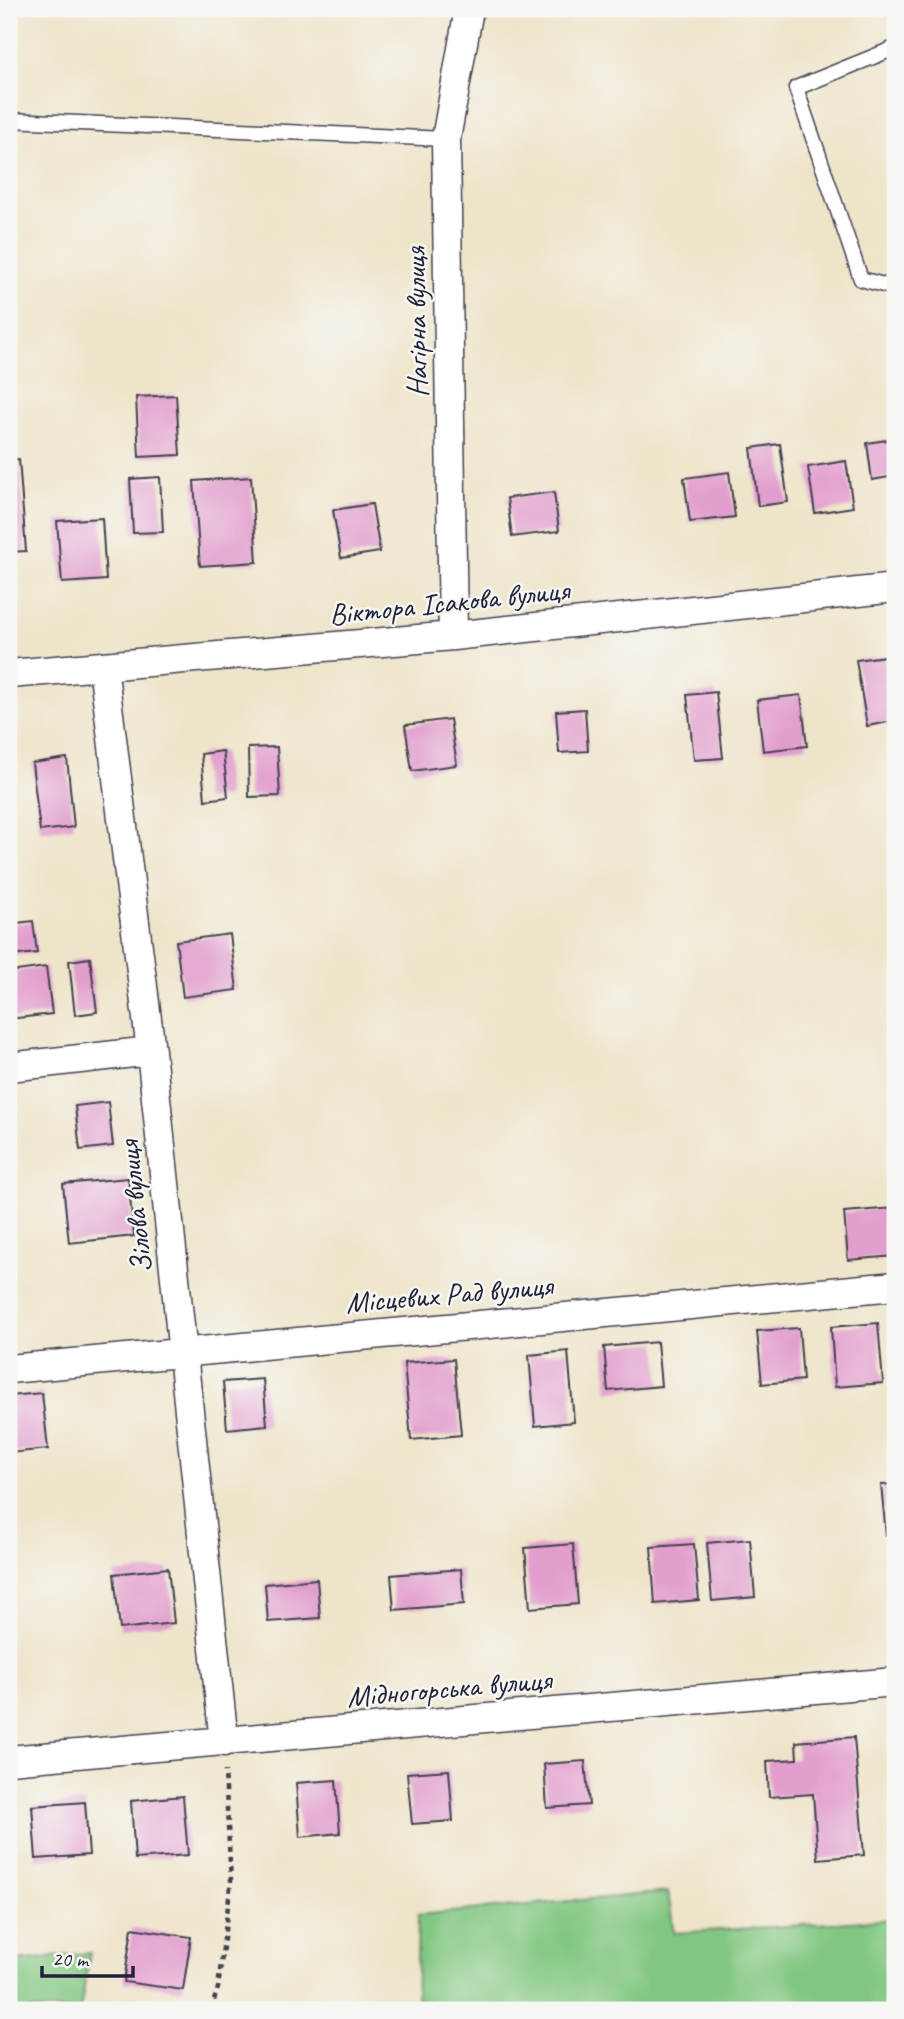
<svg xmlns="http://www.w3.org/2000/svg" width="904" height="2019" font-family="Caveat,sans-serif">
<rect width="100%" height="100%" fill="#f6f6f2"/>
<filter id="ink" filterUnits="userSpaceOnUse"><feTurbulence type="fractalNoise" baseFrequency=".0143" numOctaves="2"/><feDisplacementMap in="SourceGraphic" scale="14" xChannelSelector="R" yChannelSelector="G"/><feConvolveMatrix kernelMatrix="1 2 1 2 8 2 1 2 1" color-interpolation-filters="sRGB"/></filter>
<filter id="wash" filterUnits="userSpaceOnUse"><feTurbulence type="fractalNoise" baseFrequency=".00686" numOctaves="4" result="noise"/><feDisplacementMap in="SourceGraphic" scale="28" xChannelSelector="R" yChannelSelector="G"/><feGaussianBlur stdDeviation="1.57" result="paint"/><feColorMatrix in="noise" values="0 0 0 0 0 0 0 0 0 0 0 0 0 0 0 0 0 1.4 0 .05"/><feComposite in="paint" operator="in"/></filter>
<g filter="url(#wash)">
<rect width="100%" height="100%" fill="#eee4c9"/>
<path fill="#82c781" stroke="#52745e" stroke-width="2" d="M668 1892 674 1933 895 1919V2010H416L418 1915Z
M90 1953 80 2010H9V1962Z"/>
<g id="blocks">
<path fill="#e29ece" d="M176 395 180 455 139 457 136 397Z
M893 439 895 476 872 480 867 443Z
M780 444 788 502 758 506 751 448Z
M19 459 26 551 9 552V460Z
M846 461 853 507 815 513 808 467Z
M729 472 735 517 690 522 684 478Z
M160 477 163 532 133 533 130 479Z
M251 477 257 562 200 566 194 481Z
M554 492 559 531 512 537 507 498Z
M372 504 380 552 341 558 333 510Z
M102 518 106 580 62 583 57 521Z
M885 656 888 678 895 677V699L891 700 894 721 867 726 856 660Z
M716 692 723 758 694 760 687 695Z
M801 695 807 746 763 751 757 700Z
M585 709 588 751 559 753 556 711Z
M450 719 457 765 412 771 405 725Z
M277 747 280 796 249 797 248 748Z
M223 751 228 797 205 800 201 754Z
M67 758 74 827 40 831 32 763Z
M33 921 37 953 9 956V924Z
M230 934 237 990 183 997 176 941Z
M90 958 97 1012 75 1015 69 961Z
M46 967 52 1014 9 1019V972Z
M108 1102 113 1146 80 1150 75 1106Z
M128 1178 134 1236 69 1243 63 1184Z
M895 1208V1256L848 1260 844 1212Z
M878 1323 883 1383 835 1387 831 1327Z
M799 1328 803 1380 762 1384 757 1331Z
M657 1342 661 1386 608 1391 604 1347Z
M568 1351 574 1422 535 1426 529 1355Z
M454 1359 461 1435 411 1440 404 1363Z
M263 1379 267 1425 227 1429 223 1382Z
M42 1393 48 1449 9 1453V1396Z
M895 1484V1534L886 1535 881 1485Z
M750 1539 755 1597 712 1601 707 1543Z
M573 1544 578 1604 530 1608 525 1548Z
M694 1544 699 1600 655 1604 651 1547Z
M168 1568 174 1623 120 1629 114 1574Z
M461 1569 464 1604 394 1610 391 1575Z
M317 1579 320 1618 268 1622 265 1584Z
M854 1737 864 1855 818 1859 813 1794 769 1797 767 1761 797 1759 796 1742Z
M585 1761 589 1805 547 1808 544 1764Z
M449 1770 453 1821 412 1824 407 1773Z
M336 1780 340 1833 300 1837 296 1783Z
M183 1796 188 1855 135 1859 131 1801Z
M85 1802 89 1855 36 1859 32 1806Z
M132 1928 191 1937 183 1990 124 1982Z"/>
</g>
</g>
<g filter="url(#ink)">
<use href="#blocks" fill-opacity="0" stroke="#413f50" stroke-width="2"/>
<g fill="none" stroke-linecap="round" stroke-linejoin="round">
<defs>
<path id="lane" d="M895 48 796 88 861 279 895 288
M9 120 446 139"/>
<path id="street" d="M453 636 446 139 469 9
M103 666 151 1051 224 1742
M9 674 453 636 895 588
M9 1067 151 1051
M9 1369 895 1286
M9 1760 895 1682"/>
</defs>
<use href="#lane" stroke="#413f50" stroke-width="17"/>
<use href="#street" stroke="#413f50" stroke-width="31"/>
<path stroke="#413f50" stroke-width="4.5" stroke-dasharray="5 5" stroke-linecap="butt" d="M211 2010 218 1988 231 1881 225 1771"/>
<use href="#lane" stroke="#fff" stroke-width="14"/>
<use href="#street" stroke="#fff" stroke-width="28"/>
</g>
</g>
<g text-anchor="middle" stroke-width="5" stroke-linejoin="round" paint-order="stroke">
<g font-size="30" fill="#22223b" stroke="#f6f6f2">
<text transform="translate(416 322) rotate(-91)" y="10">Нагірна вулиця</text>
<text transform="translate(449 602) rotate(-6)" y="10">Віктора Ісакова вулиця</text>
<text transform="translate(135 1207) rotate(-96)" y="10">Зілова вулиця</text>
<text transform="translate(449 1294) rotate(-5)" y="10">Місцевих Рад вулиця</text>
<text transform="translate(449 1688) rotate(-5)" y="10">Мідногорська вулиця</text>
</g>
</g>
<rect width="904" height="2019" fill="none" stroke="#f6f6f2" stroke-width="35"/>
<path d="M42 1966v10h91v-10" fill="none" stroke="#22223b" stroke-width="3.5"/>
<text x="52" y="1966" font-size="21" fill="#22223b" stroke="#f6f6f2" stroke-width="5" paint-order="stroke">20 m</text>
</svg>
